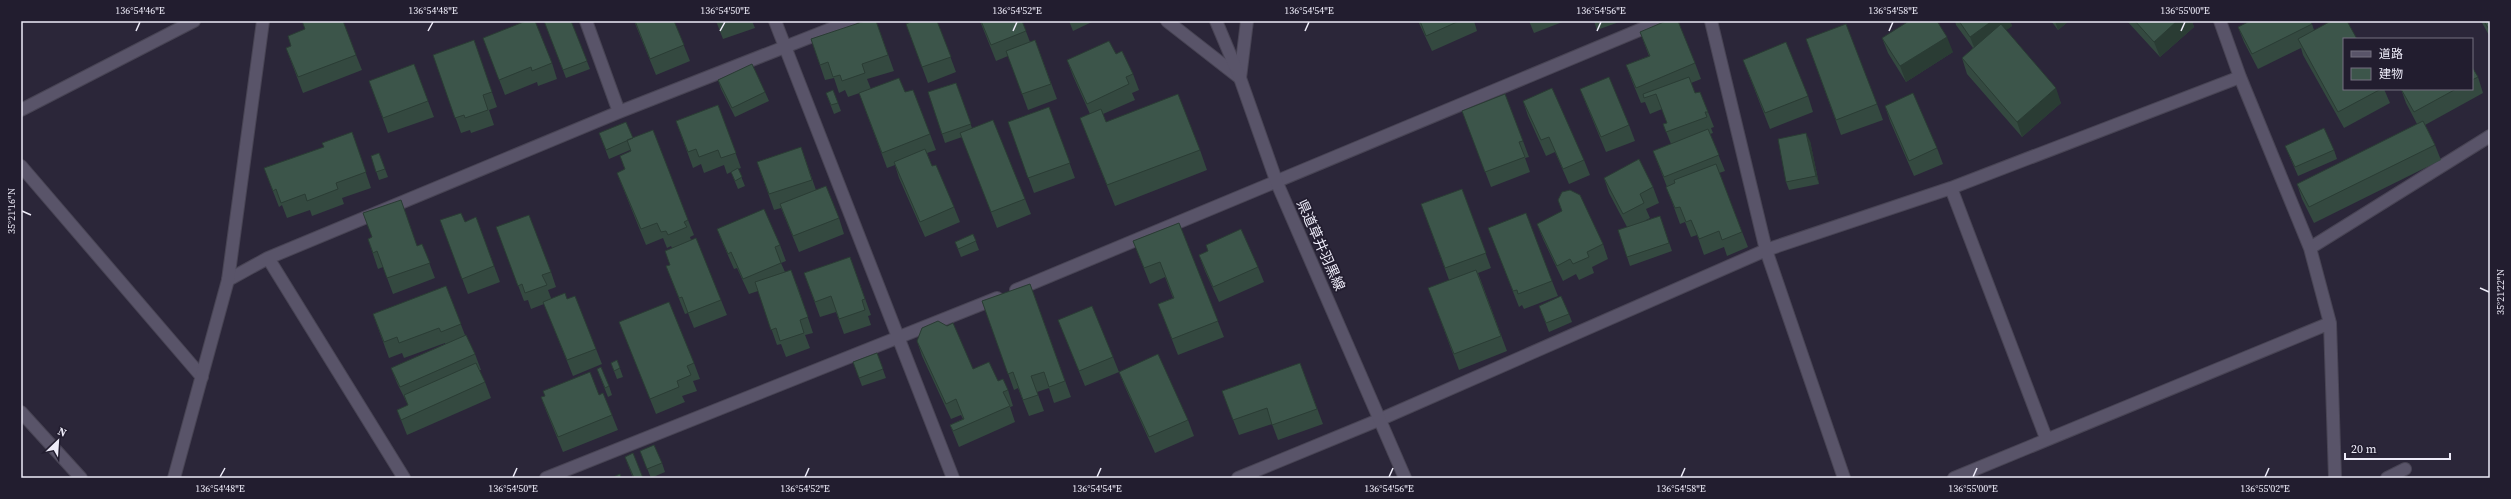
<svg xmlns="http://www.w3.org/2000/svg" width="2511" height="499" font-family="'Source Serif 4','Noto Sans JP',serif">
<rect width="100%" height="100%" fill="#2b2639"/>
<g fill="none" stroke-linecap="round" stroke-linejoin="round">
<defs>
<path id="minor" d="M586 21 619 112
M775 21 953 478
M1167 21 1240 78 1247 21
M1711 21 1766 250 1844 478
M2220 21 2240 77 2310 248 2330 323 2335 478
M21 110 194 21
M21 166 202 377
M1951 188 2046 438
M2310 248 2490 136
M268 258 404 478
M228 280 268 258 619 112 851 21
M1016 290 1661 21
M21 412 81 478
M546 478 997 298
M1238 478 1381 419 1766 250 1951 188 2240 77
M1954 478 2330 323
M2387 478 2405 469"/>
<path id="tertiary" d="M174 478 228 280 263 21"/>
<path id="secondary" d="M1216 21 1240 78 1277 183 1405 478"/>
</defs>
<use href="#minor" stroke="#484454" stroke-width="14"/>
<use href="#tertiary" stroke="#484454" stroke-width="14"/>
<use href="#secondary" stroke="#484454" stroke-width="14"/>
<use href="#minor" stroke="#595469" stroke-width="12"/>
<use href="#tertiary" stroke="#595469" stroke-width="12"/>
<use href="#secondary" stroke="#595469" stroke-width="12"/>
</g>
<path fill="#344940" d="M544 21H571L590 69 566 78Z
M634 21H674L690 61 656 75Z
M716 21H752L755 28 723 39Z
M876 21 894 71 867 79 871 89 848 97 845 90 839 93 834 78 825 80 811 39Z
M937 21 956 72 928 83 906 24Z
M980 21H1022L1030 42 1035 40 1057 99 1028 110 1008 56 996 61Z
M1069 21H1094L1073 31Z
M1418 21H1474L1477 31 1432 51Z
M1529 21H1565L1534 33Z
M1594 21H1622L1597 30Z
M1955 21H2010L2012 26 2006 30 2061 103 2022 137 1967 74 1962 58 1973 48 1956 25Z
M2051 21H2069L2058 30Z
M2127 21H2192L2194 27 2160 57Z
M2481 21H2490V37Z
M2312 24 2314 30 2344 89H2384L2390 103 2344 128 2303 55 2301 48 2258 69 2244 42 2238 27Z
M1640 32 1695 63 1701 79 1691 83 1695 93 1700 92 1714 127 1711 128 1713 133 1710 134 1725 171 1719 173 1748 247 1727 256 1724 247 1704 255 1697 235 1691 237 1685 222 1680 224 1672 202 1666 187H1667L1653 151 1671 144 1663 124 1667 123 1662 109 1650 114 1645 102 1641 103 1632 81 1626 65 1649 56Z
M483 38 552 63 557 79 538 86 537 82 505 95Z
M1882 38 1953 52 1906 82 1888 53Z
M1806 39 1877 104 1883 120 1841 135Z
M474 40 497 107 489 110 494 125 471 133 470 130 461 133 433 55Z
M286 48 356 55 362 70 303 93Z
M1116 54 1133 74 1139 90 1132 93 1135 100 1103 114 1106 122 1200 150 1207 170 1115 206 1080 118 1090 114 1073 76 1067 60Z
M1743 60 1808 96 1813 112 1770 129Z
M414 64 434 117 388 133 369 81Z
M2472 67 2478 77 2483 93 2425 125 2435 145 2441 160 2314 223 2302 199 2297 184 2417 124 2406 103 2401 89H2472Z
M718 80 765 92 769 101 735 117 721 89Z
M956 83 972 128 1025 199 1031 214 997 228 962 137 945 143 928 92Z
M1580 89 1629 125 1635 141 1606 152 1586 104Z
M905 92 930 134 936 150 927 153 932 166 954 207 960 222 925 237 899 178 895 165 887 168 865 109Z
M826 93 838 103 841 111 834 114Z
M1523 101 1584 160 1590 175 1569 184 1555 152 1546 156 1528 116Z
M718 105 741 168 738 169 745 186 738 189 731 172 727 174 724 165 704 173 701 164 693 168 676 121Z
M1885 106 1937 148 1943 164 1914 176 1890 121Z
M1049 107 1075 178 1034 193 1008 122Z
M1462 111 1523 141 1529 157 1525 158 1530 172 1491 187Z
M352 132 371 188 342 198 344 204 312 216 310 210 287 218 282 205 279 207 264 168 324 147Z
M599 133 633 138 688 220 694 235 690 237 691 240 721 300 727 315 694 328 688 313 685 314 666 266 670 265 672 248 671 246 667 248 663 238 646 245 623 188 617 173 625 170 620 156 631 151 630 150 609 159Z
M1810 141 1819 184 1789 190 1786 182Z
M2285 146 2334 150 2337 159 2298 176Z
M801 147 816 190 839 218 844 234 799 252 781 208 774 210 757 162Z
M379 153 388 177 379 180 371 156Z
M1604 178 1653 187 1659 203 1646 209 1650 218 1644 221 1660 216 1672 251 1630 266 1618 230 1627 227 1609 193Z
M1462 189 1491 268 1478 273 1507 351 1459 370 1434 303 1449 280 1421 204Z
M476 217 500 282 468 294 440 220 465 222Z
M1179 223 1224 337 1178 355 1158 304 1173 298 1165 277 1150 284 1133 241Z
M1537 224 1603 244 1608 259 1592 267 1594 273 1579 280 1576 274 1563 281 1543 239Z
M496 227 551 272 556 287 548 290 551 298 567 299 596 349 602 364 573 376 544 304 531 309 528 300 524 301Z
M1488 228 1552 281 1558 296 1524 309 1522 305 1519 307Z
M717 229 780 245 786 261 781 263 785 272 797 285 813 333 805 335 810 348 786 357 781 344 777 345 758 291 749 294 737 268 734 269 723 244Z
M973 234 979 250 961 257 955 242Z
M368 239 417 246 422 244 435 278 393 294 383 267 378 269Z
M1206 245 1258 267 1264 282 1219 302 1205 271 1199 255 1208 251Z
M850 257 871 315 868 316 871 325 844 334 836 312 820 317 804 273Z
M1030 284 1071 397 1054 403 1049 388 1037 392 1044 411 1029 416 1018 388 1014 390 982 301Z
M446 286 465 335 475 354 481 370H479L485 382 491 398 407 435 397 410 408 405 397 383 391 368 445 344V343L404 358 402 353 389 358 373 314Z
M1539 306 1569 314 1572 322 1549 332Z
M1058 320 1113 357 1119 372 1085 386 1064 335Z
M619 322 694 363 700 379 693 381 697 391 682 396 685 402 656 414 625 337Z
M917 341 973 369 998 381 1008 390 1013 406 1010 407 1015 422 959 447 950 425 963 419 961 415 951 419 922 356Z
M877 353 886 378 862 386 853 362Z
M617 360 623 377 617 379 611 363Z
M1300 363 1323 424 1278 440 1272 424 1239 435 1222 391Z
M597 369 609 386 612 395 608 397Z
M1119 372 1188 420 1194 436 1155 453 1125 387Z
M599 395 612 415 618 430 563 452 547 413 541 397Z
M640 451 662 463 665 472 651 478Z
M625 457 643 478H633Z"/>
<path fill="#2a3c34" d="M1992 21H2010L2012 26 1976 52 1970 37Z
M2055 21H2069L2058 30Z
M2177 21H2192L2194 27 2160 57 2154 42Z
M1947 37 1953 52 1906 82 1900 66Z
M2056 88 2061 103 2022 137 2017 122Z
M1806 133 1810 141 1819 184 1816 176Z"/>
<path fill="#3c554a" stroke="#2a3c34" d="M302 21H343L356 55 298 77 286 48 291 46 288 36 305 29Z
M526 21H535L552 63 532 71 531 67 499 80 483 38Z
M544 21H571L587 61 563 70Z
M635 21H674L684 45 650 59Z
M716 21H724L717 23Z
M865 21H876L888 55 862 64 865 73 842 81 840 75 833 77 828 62 820 65 811 39Z
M913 21H937L951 57 922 67 906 24Z
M981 21H1022L1026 31 991 45Z
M1420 21H1459L1426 36Z
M1666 21H1678L1695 63 1636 88 1626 65 1650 56 1640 32Z
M1909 21H1937L1947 37 1900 66 1882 38Z
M1959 21H1992L1970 37Z
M2135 21H2177L2154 42Z
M2250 21H2310L2312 24 2252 54 2238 27Z
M2331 21H2347L2357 39H2344V89H2381L2338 112 2298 39Z
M2484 21H2490V31Z
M1846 24 1877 104 1836 120 1806 39Z
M2001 24 2056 88 2017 122 1962 58Z
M474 40 492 92 483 95 488 110 465 118 464 115 455 118 433 55Z
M1035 40 1051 84 1022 94 1006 51Z
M1109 41 1116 54 1122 51 1133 74 1126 77 1129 84 1087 104 1067 60Z
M1786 42 1808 96 1765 113 1743 60Z
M414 64 428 101 383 118 369 81Z
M752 64 765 92 732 108 718 80Z
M2472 67 2478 77 2472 80Z
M1609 77 1629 125 1601 137 1580 89Z
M1689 77 1695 93 1700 92 1708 112H1705L1707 117 1666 132 1663 124 1667 123 1656 94 1644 98 1643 94Z
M899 78 905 92 913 90 930 134 882 153 859 93Z
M956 83 971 124 942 134 928 92Z
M1552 88 1584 160 1563 169 1549 137 1541 140 1523 101Z
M2401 89H2456L2414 112Z
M833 90 838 103 831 105 826 93Z
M1913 93 1937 148 1909 161 1885 106Z
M1178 94 1200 150 1107 185 1080 118 1101 109 1106 122Z
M1505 94 1523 141 1519 142 1525 157 1485 172 1462 111Z
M718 105 736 153 721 158 718 150 699 157 696 149 688 152 676 121Z
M1049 107 1070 163 1028 178 1008 122Z
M993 120 1025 199 991 212 960 133Z
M2423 121 2435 145 2309 207 2297 184Z
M626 122 633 138 606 150 599 133Z
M2324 128 2334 150 2295 167 2285 146Z
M1708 129 1719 155 1664 177 1653 151Z
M653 130 688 220 684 222 687 227 668 235 666 231 661 232 657 223 641 229 617 173 625 169 620 156 631 151 627 140Z
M352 132 366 172 336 183 338 189 307 201 305 194 281 203 276 189 273 191 264 168 324 147 322 143Z
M1806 133 1816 176 1786 182 1778 139Z
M801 147 812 180 769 194 757 162Z
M925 149 932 166 936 165 954 207 920 222 894 162Z
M379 153 385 169 376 172 371 156Z
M1639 159 1653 187 1640 194 1644 203 1623 214 1604 178Z
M1716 164 1742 232 1722 240 1719 231 1699 239 1691 220 1686 222 1680 207 1675 208 1666 187 1675 183 1674 180Z
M738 168 742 177 735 181 731 172Z
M826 186 839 218 793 236 780 204Z
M1462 189 1486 253 1445 268 1421 204Z
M1570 190 1580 195 1603 244 1587 252 1589 257 1573 264 1570 259 1557 266 1537 224 1562 211 1558 200 1562 192Z
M401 200 417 246 422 244 430 263 387 278 377 251 373 253 368 239 372 237 363 213Z
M764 209 780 245 775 247 781 263 743 279 731 252 728 254 717 229Z
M461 213 465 222 476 217 494 266 462 279 440 220Z
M1526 213 1552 281 1518 294 1517 290 1513 291 1488 228Z
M529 215 551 272 542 275 547 285 525 293 522 284 518 286 496 227Z
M1660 216 1669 243 1627 257 1618 230Z
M1179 223 1218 321 1172 339 1158 304 1174 298 1160 262 1144 268 1133 241Z
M1241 229 1258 267 1213 287 1199 255 1208 251 1206 245Z
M973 234 976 241 958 249 955 242Z
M696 238 721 300 688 313 682 297 679 298 666 266 670 265 665 251Z
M850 257 865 299 862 300 865 310 839 319 831 296 815 302 804 273Z
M791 270 808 317 800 320 804 333 780 341 776 328 771 330 755 282Z
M1476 270 1501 336 1454 354 1428 288Z
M1030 284 1065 381 1049 387 1044 372 1031 376 1038 395 1023 400 1013 372 1008 374 982 301Z
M446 286 461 324 441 332 439 328 399 343 397 337 384 342 373 314Z
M565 293 567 299 575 296 596 349 567 360 543 302Z
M1561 296 1569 314 1546 323 1539 306Z
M669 302 694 363 687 366 691 375 677 381 679 387 650 399 619 322Z
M1092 306 1113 357 1079 371 1058 320Z
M938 321 947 326 953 323 973 369 989 362 998 381 1003 379 1008 390 1003 392 1010 406 953 431 950 425 964 419 956 399 946 404 917 341 922 328Z
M466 335 475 354 400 387 391 368Z
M877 353 883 369 859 378 853 362Z
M1158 354 1188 420 1149 437 1119 372Z
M617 360 620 368 614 371 611 363Z
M476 363 485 382 401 420 397 410 408 405 404 395Z
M1300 363 1317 409 1272 425 1267 408 1233 420 1222 391Z
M601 367 609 386 605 388 597 369Z
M590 372 599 395 603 393 612 415 558 437 541 397 545 396 543 391Z
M654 445 662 463 647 469 640 451Z
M633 453 643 478H634L625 457Z
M620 474 621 478H611Z"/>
<path fill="none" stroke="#eeecf9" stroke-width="1.5" d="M136 31 140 22M428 31 433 22M720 31 725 22M1013 31 1017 22M1305 31 1309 22M1597 31 1601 22M1889 31 1893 22M2181 31 2185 22M22 211 31 215M2480 288 2489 292M220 477 225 468M513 477 517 468M805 477 809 468M1097 477 1101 468M1389 477 1393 468M1681 477 1685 468M1973 477 1977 468M2265 477 2269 468"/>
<g text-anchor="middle" stroke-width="3.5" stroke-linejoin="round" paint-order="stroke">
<g font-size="14" fill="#eeecf9" stroke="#221d2f">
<text transform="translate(1321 245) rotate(66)" y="5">県道草井羽黒線</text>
</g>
</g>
<rect width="2511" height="499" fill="none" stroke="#221d2f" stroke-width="44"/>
<rect x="2343" y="38" width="130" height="52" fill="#221d2f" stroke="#747080"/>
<rect x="2351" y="51" width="20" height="6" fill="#595469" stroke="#747080"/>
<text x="2379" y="58" font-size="12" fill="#eeecf9">道路</text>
<rect x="2351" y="68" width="20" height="12" fill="#3c554a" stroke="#747080"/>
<text x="2379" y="78" font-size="12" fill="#eeecf9">建物</text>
<g transform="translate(58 441) rotate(25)" stroke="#221d2f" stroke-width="3" paint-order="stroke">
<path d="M0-3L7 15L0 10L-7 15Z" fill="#eeecf9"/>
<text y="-6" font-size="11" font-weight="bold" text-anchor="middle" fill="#eeecf9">N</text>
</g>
<path d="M2345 453v6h105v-6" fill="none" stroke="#eeecf9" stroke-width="2"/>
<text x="2351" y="453" font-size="12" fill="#eeecf9" stroke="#221d2f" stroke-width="3" paint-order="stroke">20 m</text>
<rect x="22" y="22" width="2467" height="455" fill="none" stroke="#eeecf9" stroke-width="1.5"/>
<g font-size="10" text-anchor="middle" fill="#eeecf9">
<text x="140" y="14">136°54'46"E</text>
<text x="433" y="14">136°54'48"E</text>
<text x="725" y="14">136°54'50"E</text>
<text x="1017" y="14">136°54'52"E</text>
<text x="1309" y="14">136°54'54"E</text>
<text x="1601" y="14">136°54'56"E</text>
<text x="1893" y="14">136°54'58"E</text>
<text x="2185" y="14">136°55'00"E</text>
<text transform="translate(11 211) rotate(-90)" y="4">35°21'16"N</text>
<text transform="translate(2500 292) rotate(-90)" y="4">35°21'22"N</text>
<text x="220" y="492">136°54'48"E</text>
<text x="513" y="492">136°54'50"E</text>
<text x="805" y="492">136°54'52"E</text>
<text x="1097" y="492">136°54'54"E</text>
<text x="1389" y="492">136°54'56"E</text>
<text x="1681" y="492">136°54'58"E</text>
<text x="1973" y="492">136°55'00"E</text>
<text x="2265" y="492">136°55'02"E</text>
</g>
</svg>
